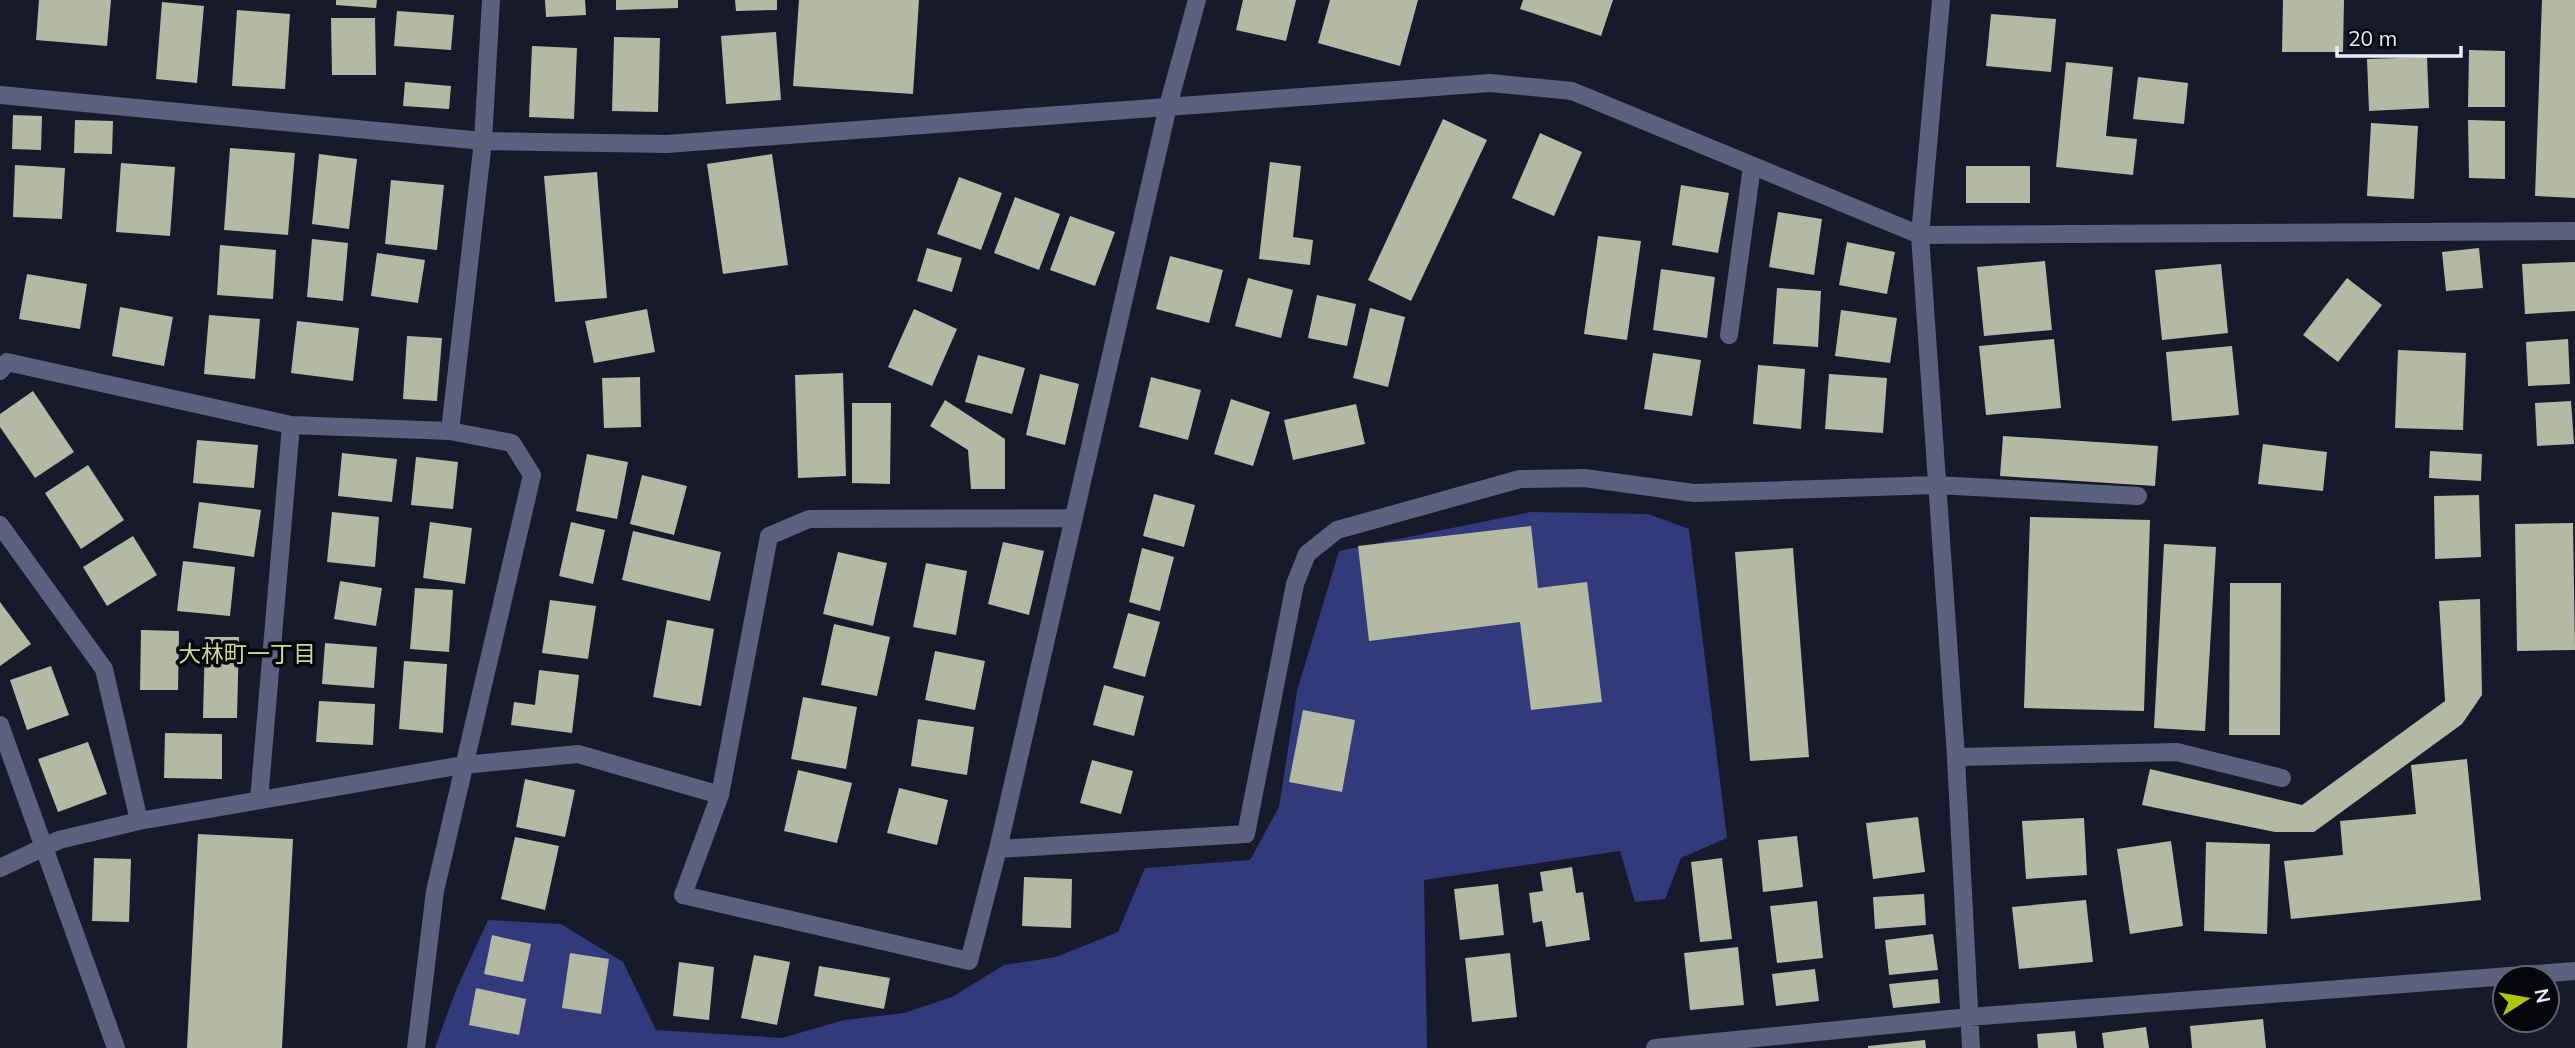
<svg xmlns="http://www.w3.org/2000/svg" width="2575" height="1048" font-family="Mulish,'Noto Sans JP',sans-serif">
<rect width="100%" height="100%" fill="#171a2a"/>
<path fill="#313a7a" d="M1531 512 1648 514 1689 529 1727 838 1681 858 1665 899 1635 902 1620 851 1424 880 1427 1048H435L456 990 488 920 561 924 623 962 656 1030 782 1038 844 1020 904 1013 952 997 1004 965 1056 957 1118 932 1145 868 1250 860 1279 807 1297 691 1339 551Z"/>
<path fill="#b4b9a3" d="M39 0H111L107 46 36 40Z
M336 0H377L376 8 336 5Z
M545 0H585L586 15 546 17Z
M616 0H678V8L616 10Z
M735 0H777V10L736 11Z
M799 0H919L913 94 793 86Z
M1243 0H1296L1286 41 1236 30Z
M1330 0H1418L1400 66 1318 43Z
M1523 0H1613L1601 36 1520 9Z
M2283 0H2344L2343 52H2282Z
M2542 0H2575V198L2535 196Z
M162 2 204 6 197 83 156 79Z
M237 10 290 14 285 89 232 86Z
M397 11 454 15 451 50 394 46Z
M1991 14 2056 19 2051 72 1986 66Z
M331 18H375L376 75H332Z
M776 32 781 100 726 104 721 36Z
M614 37 660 38 658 112 612 111Z
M532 46 577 48 574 119 529 117Z
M2469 50 2505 51V107H2468Z
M2427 57 2429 108 2369 111 2367 59Z
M2066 62 2113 67 2106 136 2137 139 2133 175 2056 167Z
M2138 77 2188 83 2184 124 2133 119Z
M405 82 451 86 449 109 403 106Z
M13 115 42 116 41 150 12 149Z
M1443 119 1487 140 1411 301 1368 280Z
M75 120 113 121 112 154 74 153Z
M2468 120 2505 121V179L2469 178Z
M2371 123 2418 126 2414 199 2367 196Z
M1540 133 1582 152 1554 216 1512 198Z
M230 148 295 153 288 235 224 230Z
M319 154 357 159 349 229 312 224Z
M772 154 788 265 723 274 707 164Z
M1270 162 1301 166 1293 237 1313 240 1310 265 1259 259Z
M121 163 175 167 170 236 116 232Z
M15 165 65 168 62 219 13 217Z
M1966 166H2030V203H1966Z
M597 172 607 298 555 302 544 176Z
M959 177 1002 193 981 250 937 234Z
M391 180 444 185 437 250 385 244Z
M1681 185 1729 193 1718 253 1672 245Z
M1015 197 1060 214 1039 270 994 253Z
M1778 212 1822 219 1814 275 1769 267Z
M1070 216 1115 232 1095 286 1050 270Z
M1598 236 1641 241 1627 340 1584 334Z
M312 239 348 243 343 301 307 297Z
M1847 242 1895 252 1887 294 1839 285Z
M220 245 276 250 273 299 217 295Z
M927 248 962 258 952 292 917 281Z
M2479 248 2483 288 2446 291 2442 252Z
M377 253 425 260 418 303 371 296Z
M1170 256 1223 270 1209 323 1156 309Z
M2045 261 2052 330 1984 336 1977 267Z
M2575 262V311L2525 314 2522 264Z
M2221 264 2228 333 2162 340 2155 270Z
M1661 269 1715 277 1707 338 1653 330Z
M27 274 87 284 80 329 19 319Z
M1248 278 1293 290 1281 338 1235 326Z
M2347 278 2382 305 2338 362 2303 335Z
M1777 288 1821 291 1818 347 1773 344Z
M1317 295 1356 304 1347 346 1308 338Z
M120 307 173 317 164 366 112 356Z
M1370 308 1405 317 1388 387 1353 378Z
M647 309 655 352 594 363 585 321Z
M914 309 957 329 932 386 888 367Z
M1841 310 1897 318 1890 363 1835 356Z
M209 315 260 319 255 379 204 374Z
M297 321 359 328 353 381 291 373Z
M407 336 442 338 437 401 403 399Z
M2054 339 2061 408 1986 415 1979 346Z
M2568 339 2570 384 2528 386 2526 342Z
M2232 346 2239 415 2172 421 2166 352Z
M2398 350 2466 353 2463 430 2395 428Z
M1653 353 1701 360 1692 416 1644 409Z
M978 355 1025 368 1012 414 965 402Z
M1758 365 1805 369 1801 429 1753 424Z
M843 373 846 476 798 478 795 375Z
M1040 374 1079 384 1065 445 1026 435Z
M1829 374 1887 378 1883 433 1825 429Z
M640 377 641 427 604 428 602 378Z
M1151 377 1201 390 1188 440 1139 427Z
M33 391 74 452 35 478 0 427V414Z
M1231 399 1270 412 1253 466 1214 454Z
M945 400 1005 439V489H971L968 450 930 426Z
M2571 401 2574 444 2537 446 2535 403Z
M852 403H891L890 484 852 483Z
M1356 404 1365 444 1293 460 1284 420Z
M2003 436 2158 446 2155 486 2000 476Z
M197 440 258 445 254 488 193 483Z
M2263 444 2327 452 2323 491 2258 484Z
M2430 451 2482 454 2481 481 2429 478Z
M342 453 397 459 392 502 338 496Z
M587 454 628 462 617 519 576 511Z
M416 457 458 462 453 509 411 505Z
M88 465 124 520 81 549 45 493Z
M642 475 687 486 674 535 630 524Z
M1154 494 1195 505 1184 547 1143 536Z
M2479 495 2481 557 2435 559 2434 496Z
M199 502 261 510 254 557 193 548Z
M332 512 379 517 375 567 327 562Z
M2030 517 2150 520 2144 711 2024 708Z
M430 522 472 528 465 584 423 578Z
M571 522 605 530 593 584 559 576Z
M2573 523 2575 650 2517 651 2515 524Z
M1531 526 1538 588 1587 582 1602 702 1531 710 1520 622 1369 641 1358 546Z
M633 531 721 552 710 601 622 580Z
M133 536 157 575 107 606 83 567Z
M1003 542 1044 551 1029 615 988 604Z
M2164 544 2216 547 2205 731 2154 728Z
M1142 548 1174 557 1160 611 1129 602Z
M1793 548 1809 757 1750 761 1735 552Z
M838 552 887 563 873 626 823 614Z
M183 561 235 567 230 616 177 611Z
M926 563 967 571 956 635 913 627Z
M340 581 382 588 376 626 334 619Z
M2230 583H2281L2280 735H2229Z
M415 588 453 590 449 652 410 649Z
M2480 599 2482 695 2462 724 2314 832H2275L2142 805 2150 769 2302 805 2445 701 2439 601Z
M550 600 596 606 588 659 542 653Z
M0 602 31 644 0 666Z
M1128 613 1160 622 1145 677 1113 668Z
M667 620 714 629 701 706 653 697Z
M834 624 890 637 877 696 821 685Z
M141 630 179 631 178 690H140Z
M205 637H239L237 718H203Z
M325 643 377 647 374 688 322 684Z
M935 651 985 661 975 710 925 700Z
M404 661 447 664 443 733 399 729Z
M51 666 69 715 27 730 10 680Z
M539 670 579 675 572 733 511 725 514 702 535 705Z
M1104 685 1144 696 1134 736 1093 725Z
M803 697 857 707 846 769 791 759Z
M319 701 375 704 373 745 316 742Z
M1303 710 1355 720 1342 792 1289 782Z
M918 719 974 727 967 775 911 766Z
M165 733 222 734V779L164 778Z
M88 742 107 794 58 812 38 759Z
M2467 759 2481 900 2291 919 2284 861 2343 855 2340 821 2416 814 2411 765Z
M1092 760 1133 771 1121 814 1080 803Z
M798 770 852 783 837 843 784 831Z
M525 779 575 790 565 837 516 827Z
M899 788 948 800 937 845 887 833Z
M1918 817 1925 872 1873 879 1866 823Z
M2084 818 2087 875 2026 879 2022 821Z
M198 834 293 839 282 1048H187Z
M1797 836 1803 887 1763 892 1758 840Z
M515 837 559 846 545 910 501 899Z
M2171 841 2183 926 2130 934 2117 849Z
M2206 842 2270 844 2267 934 2204 931Z
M94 858 131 859 129 922 92 921Z
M1722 858 1732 939 1700 942 1691 862Z
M1572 867 1576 893 1583 892 1590 940 1546 947 1542 921 1533 923 1529 893 1543 891 1540 872Z
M1024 877 1072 879 1071 928 1022 926Z
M1498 884 1504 935 1460 940 1454 889Z
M1924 894 1926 925 1875 929 1873 897Z
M2086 900 2093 962 2019 969 2012 907Z
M1817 901 1823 958 1777 963 1770 906Z
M1933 934 1938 970 1889 975 1885 940Z
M492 935 531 944 523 982 484 974Z
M1738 947 1744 1005 1690 1010 1684 953Z
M570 953 609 959 601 1014 562 1008Z
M1510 953 1517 1017 1472 1022 1465 958Z
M754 955 790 962 777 1025 741 1018Z
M679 962 714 967 709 1020 673 1016Z
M819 966 890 978 884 1009 814 996Z
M1815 969 1819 1001 1776 1006 1772 974Z
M1938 979 1940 1003 1893 1008 1889 984Z
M476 988 526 999 519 1035 469 1025Z
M2263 1019 2266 1048H2192L2190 1026Z
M2146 1027 2149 1048H2104L2102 1033Z
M2075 1031 2077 1048H2038L2037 1034Z
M1925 1040 1926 1048H1868V1046Z"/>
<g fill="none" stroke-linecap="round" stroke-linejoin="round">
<path stroke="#5b617f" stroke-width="18" d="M1936 485 2138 496
M1956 757 2177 752 2282 778"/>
<path stroke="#5b617f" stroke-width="18" d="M1941 0 1920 235 1956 757 1971 1048
M0 95 483 141 667 144 1490 83 1572 91 1920 235 2575 231
M1729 335 1752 166
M0 371 7 362 291 425 450 431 512 443 532 475 435 891 416 1048
M450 431 483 141 491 0
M1073 518 809 519 769 536 720 795 683 895 969 961 998 849 1168 106 1197 0
M0 525 104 669 139 821
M0 725 116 1048
M259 800 291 425
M998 849 1246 834 1295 584 1307 554 1337 530 1520 479 1584 478 1694 493 1936 485
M0 868 59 840 139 821 463 765 578 754 720 795
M1655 1048 1969 1017 2575 971"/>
</g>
<g text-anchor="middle" stroke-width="7" stroke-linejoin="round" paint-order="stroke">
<g font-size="23" fill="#cbda8e" stroke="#05060c">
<text x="247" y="662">大林町一丁目</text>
</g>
</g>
<g transform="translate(2526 999) rotate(79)"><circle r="33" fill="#05060c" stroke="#61626b" stroke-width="2"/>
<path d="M0-5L12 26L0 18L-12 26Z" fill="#aec508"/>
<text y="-10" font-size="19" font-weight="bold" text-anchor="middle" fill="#eaedf9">N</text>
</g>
<path d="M2337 46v10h124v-10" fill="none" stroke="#eaedf9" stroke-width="3.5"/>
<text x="2348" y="46" font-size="21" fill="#eaedf9" stroke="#05060c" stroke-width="5" paint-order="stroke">20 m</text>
</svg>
